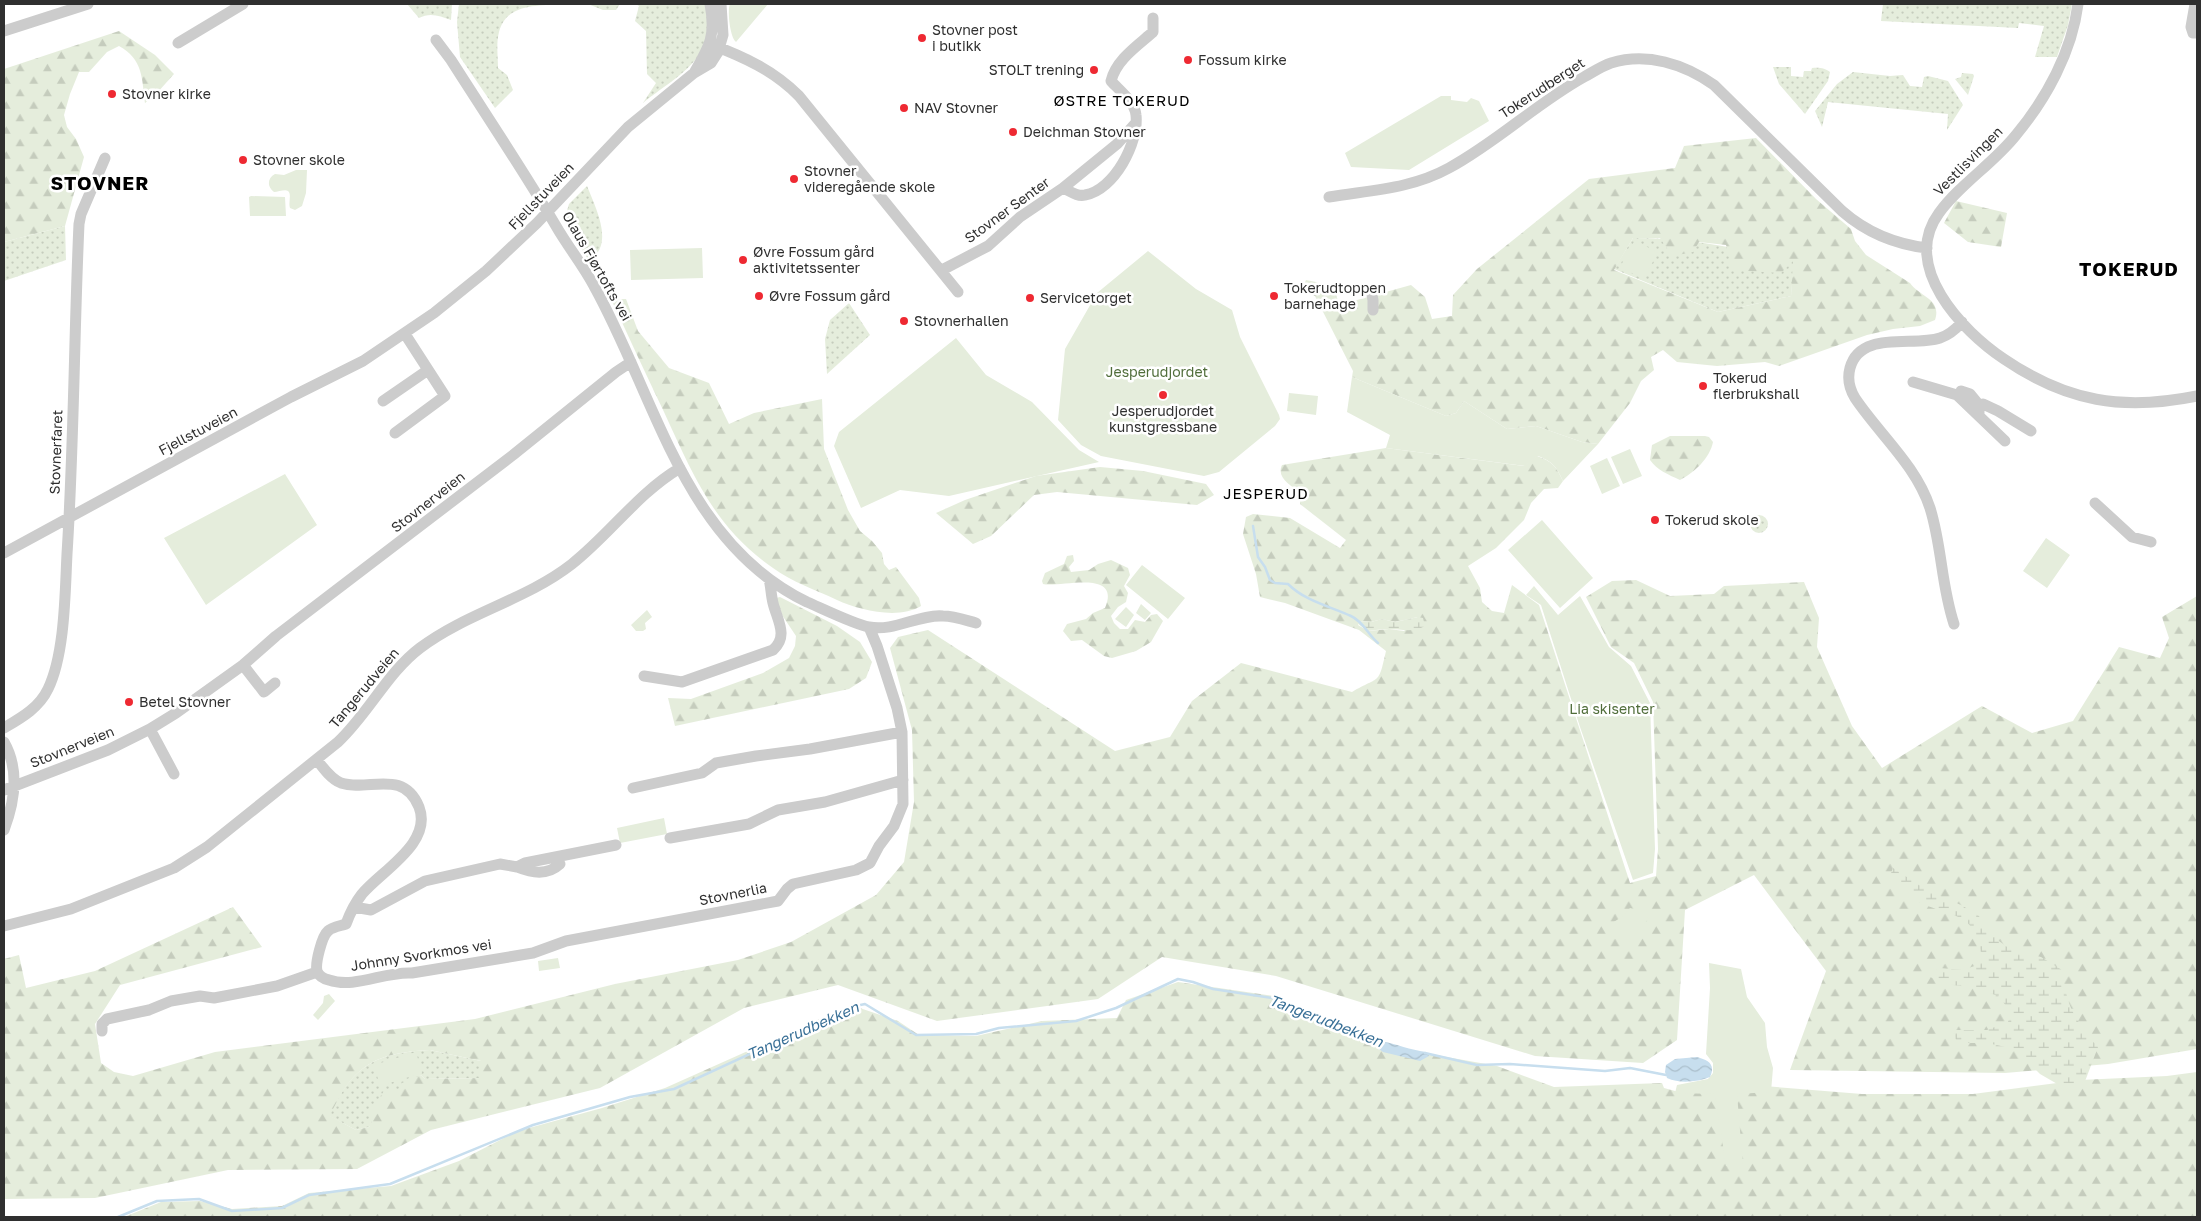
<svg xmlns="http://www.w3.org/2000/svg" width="2201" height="1221" font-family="'Golos Text',sans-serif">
<defs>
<pattern id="grass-dots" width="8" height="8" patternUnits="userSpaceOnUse" patternTransform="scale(1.25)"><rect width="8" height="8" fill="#e5eddc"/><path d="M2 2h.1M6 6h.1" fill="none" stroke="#c5ccbd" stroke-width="1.8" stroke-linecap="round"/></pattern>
<pattern id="forest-firs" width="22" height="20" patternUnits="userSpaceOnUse" patternTransform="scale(1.25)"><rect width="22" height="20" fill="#e5eddc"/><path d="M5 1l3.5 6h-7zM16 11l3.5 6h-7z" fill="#c5ccbd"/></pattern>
<pattern id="wetland-marsh" width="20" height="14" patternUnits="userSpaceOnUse" patternTransform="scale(1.25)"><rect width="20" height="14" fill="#e5eddc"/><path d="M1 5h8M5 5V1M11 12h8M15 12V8" fill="none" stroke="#c5ccbd"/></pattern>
<pattern id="water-waves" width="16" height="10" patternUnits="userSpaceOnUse" patternTransform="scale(1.25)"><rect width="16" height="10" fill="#c7deee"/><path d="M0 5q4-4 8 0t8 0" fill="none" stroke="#abbfcc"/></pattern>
</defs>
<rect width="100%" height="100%" fill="#fff"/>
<path fill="url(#grass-dots)" d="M407 4H452L451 20C440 16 430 12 419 18Z
M459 4H560C536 6 506 4 499 32 496 43 498 57 498 68L507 75 513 90 495 108 460 57 457 22Z
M588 4H620L616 10H603Z
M636 4H705C707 16 710 31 705 43 696 69 663 86 643 103L656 83 647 74 646 31 635 21 639 6Z
M1883 4H2072L2068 25 2057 57H2035L2044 26 2019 23 2018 28 1881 21Z
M1773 67H1791V76L1803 77 1804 71H1811L1812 68C1818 67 1826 68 1830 72L1828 81 1805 114 1779 84Z
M1853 72 1890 76 1903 75 1910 86 1922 87 1924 77 1928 76 1948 81 1963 105 1947 130 1948 114 1828 102 1822 127 1815 111 1837 84Z
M1962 73 1973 74 1974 76 1968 95 1955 79 1961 77Z
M587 186C596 209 615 244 589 261L564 221 569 204Z
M65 226 66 260 4 281V242Z
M1633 238C1691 238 1738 248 1794 261L1791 296 1718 312 1614 269Z
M849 303 870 335 827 374 825 339 830 320Z
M1750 524a9 9 0 1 1 18 0a9 9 0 1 1-18 0Z
M430 1050 481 1061V1078L425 1079 421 1075 401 1089 369 1127 356 1130 329 1116C353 1065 375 1053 430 1050Z"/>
<path fill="url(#forest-firs)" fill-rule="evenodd" d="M119 31 155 55 174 74 157 93 145 103C142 78 143 59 119 46L107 52 89 72H79L70 94 64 115 67 127 76 139 84 157 65 226 4 242V69Z
M1756 138 1816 199 1851 229 1855 241 1866 255 1910 283C1920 297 1942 299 1935 320L1920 326 1893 329 1867 335 1779 366 1765 362 1717 366 1677 362 1663 350 1651 357 1654 370 1641 381 1630 403 1598 444 1582 442 1536 426 1507 429 1464 401 1456 413 1446 416 1352 377 1353 371 1315 296 1302 289 1306 280 1316 282 1336 294 1339 305 1411 285 1425 297 1432 319 1452 316 1453 295 1477 269 1589 179 1675 168 1684 146ZM1633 238H1660L1672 256 1693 252 1699 242 1726 245 1732 270 1781 273 1793 261 1791 296 1718 312 1614 270Z
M1956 201 2007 213 2001 247 1968 242 1944 223Z
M611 299H626L638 331 669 368 709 383 729 424 754 413 822 399 824 449 848 510 860 531 872 541 882 553 884 564 889 570 896 567 919 598 921 606C898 620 859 610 837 600 816 590 792 582 773 568 714 527 693 475 664 412 646 375 629 337 611 299Z
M1670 436H1705L1709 437 1713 442C1710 458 1694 473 1680 480 1669 475 1657 470 1650 460L1652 445Z
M1386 448 1524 466 1537 456C1553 462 1556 466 1563 481L1558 488 1544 489 1531 503 1524 520 1496 548 1468 566 1480 588 1482 602 1492 611 1504 613 1512 585 1539 605 1630 883 1656 876 1658 849 1653 702 1634 663 1611 647 1586 597 1612 581 1636 580 1670 596 1714 594 1724 586 1804 582 1819 618 1817 647 1852 726 1882 768 1982 706 2032 733 2073 721 2119 647 2160 658 2169 638 2162 617 2197 596V1049L2108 1064 2005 1073 1790 1070 1826 971 1754 875 1685 910 1677 1040 1643 1063 1535 1056 1276 976 1162 957 1098 999 937 1021 838 985 744 1008 600 1088 431 1130 357 1169 228 1170 95 1198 4 1199V959L19 955 26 988 95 971 233 907 262 947 120 985 95 1024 101 1063 114 1072 133 1076 215 1052 475 1019 615 984 738 960 791 942 876 895 904 862 914 802 912 730 890 648 898 637 928 630 1115 751 1170 737 1192 701 1241 663 1352 692C1381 675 1378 686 1386 651L1359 630 1285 603 1260 597 1256 574 1243 534 1246 517 1253 514 1290 518 1340 548 1346 540 1300 504V493C1291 485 1276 478 1282 465ZM1418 617 1404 631 1389 629 1368 631 1358 625V621L1371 622 1382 619 1395 622ZM430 1050 481 1061V1078L425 1079 421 1075 402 1083 401 1089 384 1091 369 1113 372 1121 369 1127 356 1130 330 1116C353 1065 375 1053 430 1050Z
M1100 467 1143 471 1206 484 1214 495 1197 505 1057 492 1034 495 991 536 973 544 936 513 965 500 1036 476Z
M1073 555 1074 561 1069 567 1071 572 1089 570 1098 564 1111 560 1128 568 1130 575 1124 586 1128 593 1126 602 1118 607 1111 616 1114 623 1120 629H1128L1135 620 1145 622 1151 615 1157 614 1163 621 1151 642 1136 651 1112 658 1104 656 1082 640 1071 641 1063 631 1067 624 1086 619 1093 613 1105 608C1122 568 1059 588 1043 584L1042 581 1045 573 1064 564 1067 556Z
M780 597 837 626 860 642 872 662 866 678 849 689 675 726 668 698 691 699 763 673 789 658 795 646 796 636 782 615 776 598Z
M1178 982 1273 996 1380 1045 1497 1066 1554 1087 1662 1083 1664 1088 1679 1092 1764 1086 1862 1094H1973L2080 1080 2167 1076 2197 1072V1217H124L161 1202 200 1201 232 1209 282 1206 309 1193 391 1186 459 1161 518 1131 602 1108 665 1088 851 1005 898 1021 919 1035 976 1036 1042 1021 1117 1018 1126 1000Z"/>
<path fill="url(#wetland-marsh)" d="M1418 617 1423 618 1425 626C1413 633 1401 629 1388 629 1382 629 1375 630 1368 631L1358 624V621L1371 622 1382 619 1395 622Z
M1893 868 1930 892 1961 905 1978 915 1999 941 2010 949 2041 957 2062 970C2067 1008 2074 1018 2098 1047L2084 1084 2059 1085 2040 1074 2015 1049 1987 1043H1957L1953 1030H1987L2008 1022 2011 1012 1998 996 1976 988 1945 984 1926 975 1940 968 1963 970 1980 964C1983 958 1981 952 1979 945 1973 913 1947 915 1923 904 1911 899 1900 884 1890 876Z"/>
<path fill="#e5eddc" d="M730 4H768L736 42C730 38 727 11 730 4Z
M1441 96H1451V100L1467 102 1471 98 1479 101 1489 121 1409 170 1351 167 1345 153Z
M296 170H307L306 193 302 206 295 210 290 208C288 203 292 194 288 191 285 189 278 192 274 192 267 187 267 178 275 174L284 175Z
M251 196 285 197 286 216H250L249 197Z
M1635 240 1658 253 1643 279 1620 267Z
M702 248 703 278 631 280 630 250Z
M1148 251 1196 289 1232 310 1240 337 1279 415 1280 419 1275 426 1219 472 1204 476 1101 456 1081 445 1058 420 1065 349 1097 293Z
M956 338 986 375 1032 402 1079 450 1099 462 949 496 900 490 861 508 834 446 839 432Z
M1352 377 1446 416 1456 413 1464 401 1507 429 1536 426 1582 442 1598 444 1563 481C1556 466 1553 462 1538 456L1525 466 1386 448 1390 435 1347 412Z
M1289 393 1318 396 1316 415 1287 411Z
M1630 449 1642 476 1623 484 1611 457Z
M1607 458 1620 486 1602 494 1590 466Z
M285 474 317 525 206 605 164 538Z
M1542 520 1593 578 1560 608 1508 550Z
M2046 538 2070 555 2047 588 2023 571Z
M1142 565 1185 598 1168 619 1126 585Z
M1534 586 1558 615 1580 596 1609 647 1631 666 1650 703 1655 849 1653 873 1633 880 1580 727 1541 605 1526 595Z
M1141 604 1151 613 1145 620 1136 613Z
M1126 607 1134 615 1126 627 1115 619Z
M647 610 652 617 645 623 646 629 643 631H636L631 625Z
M664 818 667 834 620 843 617 828Z
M1630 908 1640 911 1649 918 1629 942 1615 939 1605 927 1622 917Z
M558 958 560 968 539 971 538 961Z
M1709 963 1741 969 1747 997 1765 1023 1767 1047 1773 1068 1771 1092 1737 1094 1743 1166H1726L1715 1094 1675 1093 1677 1085 1708 1079 1713 1073V1063L1706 1054 1710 988Z
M329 994 335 1001 318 1020 313 1015 323 1003 324 996Z
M416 1052 422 1073 380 1086 374 1065Z"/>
<path fill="url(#water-waves)" d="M1381 1041C1397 1044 1410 1050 1426 1052L1429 1056 1420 1061 1383 1052 1379 1049Z
M1697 1057C1708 1060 1716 1064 1710 1077 1697 1082 1680 1084 1667 1078L1665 1072 1666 1065 1675 1059Z"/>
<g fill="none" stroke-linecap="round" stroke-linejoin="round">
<path stroke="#c7deee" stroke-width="2.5" d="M1253 526 1258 557 1265 567 1270 580 1275 583 1288 584C1305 601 1329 606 1351 616 1364 622 1368 635 1378 643
M1425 1053 1477 1065 1510 1064 1605 1071 1630 1068 1666 1075
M118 1217 157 1201 199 1199 232 1211 282 1208 309 1195 390 1184 533 1125 630 1097 674 1089 851 1007 865 1004 916 1035 976 1034 999 1028 1076 1021 1116 1008 1178 979 1193 982 1213 989 1272 998 1383 1044"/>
<path stroke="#ccc" stroke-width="11" d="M2078 4C2072 52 2046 99 2016 135 1993 164 1960 184 1939 213 1900 266 1962 331 2004 359 2067 402 2123 411 2197 396
M2195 4 2191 27 2193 33H2197
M4 31 88 4
M436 40 451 60C486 115 523 170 556 226 568 247 583 265 594 286 656 397 683 542 807 602 821 608 856 625 869 627 894 632 919 614 943 616 954 616 965 620 976 623
M178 43 243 4
M710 44C744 57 773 70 799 96L958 292
M694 73C710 46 716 35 710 4
M1063 188 1117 144 1135 124
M1329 197C1371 190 1411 189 1449 168 1497 142 1537 103 1584 77 1593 72 1602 66 1611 63 1647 52 1684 64 1714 85L1842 211C1867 233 1894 244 1927 248
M942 270 988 246 1020 217 1063 188C1070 191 1077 197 1085 195 1114 190 1139 143 1136 115 1135 102 1119 90 1111 81 1116 60 1137 46 1153 32V18
M1371 290 1373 300V310
M1913 382 1957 395 2005 441
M1961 391 1970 394 1979 405
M383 401 428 370
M1979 415V405L1983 404 1998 411 2031 431
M395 433 445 396 405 334
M2095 503 2132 537 2151 542
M4 553 291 397 363 361 434 313 486 271 537 223 628 127 694 73 711 63 718 52 723 35 721 4
M1954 624C1941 585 1942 546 1930 508 1916 465 1879 434 1855 398 1849 388 1847 379 1850 368 1860 330 1913 347 1940 338 1949 335 1956 329 1962 322
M243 665 264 692 275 683
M644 676 682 682 773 650C789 636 777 620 773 603 771 595 771 587 769 579
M4 728C21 718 39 708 48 689 65 654 65 593 67 554 74 444 74 334 79 224L81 214 105 158
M150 729 174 774
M4 742C20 770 15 801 4 830
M317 760C323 768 331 779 341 783 368 792 403 768 419 807 433 843 381 871 362 894 355 903 350 913 346 924 340 926 332 927 328 931 322 936 315 963 317 971 319 976 324 979 329 980 355 989 385 971 412 973L533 953 566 941 778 901 787 889 793 884 856 870 870 863 879 846 894 826 903 804 902 732 897 708 877 646 869 627
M633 788 702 773 716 763 756 756 810 749 902 732
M4 790 108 750 150 729 176 713 243 665 276 636 513 455 616 372 631 362
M670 838 749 824 778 810 825 802 903 780
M517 867C532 873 547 876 560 864
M354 907 371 910 425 881 500 864 517 867 525 863 616 845
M4 926 71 909 174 868 207 847 338 742C368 714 388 672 420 648 466 613 526 600 572 564 610 534 638 493 680 468
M102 1031V1024L107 1019 149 1010 171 1001 200 996 214 998 277 986 317 972"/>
</g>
<g fill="#ee2932" stroke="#fff" stroke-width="2">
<circle cx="922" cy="38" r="5"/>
<circle cx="1188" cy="60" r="5"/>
<circle cx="1094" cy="70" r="5"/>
<circle cx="112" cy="94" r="5"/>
<circle cx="904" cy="108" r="5"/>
<circle cx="1013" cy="132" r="5"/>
<circle cx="243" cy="160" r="5"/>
<circle cx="794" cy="179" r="5"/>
<circle cx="743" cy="260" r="5"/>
<circle cx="759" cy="296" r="5"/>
<circle cx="1274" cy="296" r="5"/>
<circle cx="1030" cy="298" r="5"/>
<circle cx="904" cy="321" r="5"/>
<circle cx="1703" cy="386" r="5"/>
<circle cx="1163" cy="395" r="5"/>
<circle cx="1655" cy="520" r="5"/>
<circle cx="129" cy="702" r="5"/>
</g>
<g text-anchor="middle" stroke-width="5" stroke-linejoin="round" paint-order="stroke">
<g font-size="14" fill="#2f2f2f" stroke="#fff" text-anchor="start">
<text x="932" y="35">Stovner post<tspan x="932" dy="16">i butikk</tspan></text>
<text x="1198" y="65">Fossum kirke</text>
<text x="1084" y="75" text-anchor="end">STOLT trening</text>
<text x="122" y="99">Stovner kirke</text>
<text x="914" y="113">NAV Stovner</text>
<text x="1023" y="137">Deichman Stovner</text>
<text x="253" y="165">Stovner skole</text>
<text x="804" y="176">Stovner<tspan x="804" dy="16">videregående skole</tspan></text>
<text x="753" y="257">Øvre Fossum gård<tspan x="753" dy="16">aktivitetssenter</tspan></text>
<text x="1284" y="293">Tokerudtoppen<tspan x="1284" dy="16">barnehage</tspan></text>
<text x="769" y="301">Øvre Fossum gård</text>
<text x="1040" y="303">Servicetorget</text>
<text x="914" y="326">Stovnerhallen</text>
<text x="1713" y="383">Tokerud<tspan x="1713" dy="16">flerbrukshall</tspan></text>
<text x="1163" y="416" text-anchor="middle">Jesperudjordet<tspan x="1163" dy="16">kunstgressbane</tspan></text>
<text x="1665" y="525">Tokerud skole</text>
<text x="139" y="707">Betel Stovner</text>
</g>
<g font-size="14" fill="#2f2f2f" stroke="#fff">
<text transform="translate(1542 88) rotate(-33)" y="5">Tokerudberget</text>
<text transform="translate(1968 161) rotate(-45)" y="5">Vestlisvingen</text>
<text transform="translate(541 196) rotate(-46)" y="5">Fjellstuveien</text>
<text transform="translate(1007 210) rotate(-36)" y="5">Stovner Senter</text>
<text transform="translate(597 266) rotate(60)" y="5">Olaus Fjørtofts vei</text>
<text transform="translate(198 431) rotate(-28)" y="5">Fjellstuveien</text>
<text transform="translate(56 452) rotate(-88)" y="5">Stovnerfaret</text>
<text transform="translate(428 502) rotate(-38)" y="5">Stovnerveien</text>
<text transform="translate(364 688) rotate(-50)" y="5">Tangerudveien</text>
<text transform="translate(72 747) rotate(-22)" y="5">Stovnerveien</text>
<text transform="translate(733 894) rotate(-11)" y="5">Stovnerlia</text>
<text transform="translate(421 955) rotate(-9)" y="5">Johnny Svorkmos vei</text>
</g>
<g font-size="14" fill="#506d3a" stroke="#fff">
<text x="1157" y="377">Jesperudjordet</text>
<text x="1612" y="714">Lia skisenter</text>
</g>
<g font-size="15" letter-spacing="1" fill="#000" stroke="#fff">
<text x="1122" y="106">ØSTRE TOKERUD</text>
<text x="1266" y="499">JESPERUD</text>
</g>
<g font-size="15" font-style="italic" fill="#386f96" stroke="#fff">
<text transform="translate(1326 1021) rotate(21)" y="5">Tangerudbekken</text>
<text transform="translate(803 1031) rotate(-24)" y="5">Tangerudbekken</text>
</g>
<g font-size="19" font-weight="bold" letter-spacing="1" fill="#000" stroke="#fff">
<text x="100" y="190">STOVNER</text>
<text x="2129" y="276">TOKERUD</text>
</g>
</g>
<rect width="2201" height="1221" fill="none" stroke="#2f2f2f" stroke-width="10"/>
</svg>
